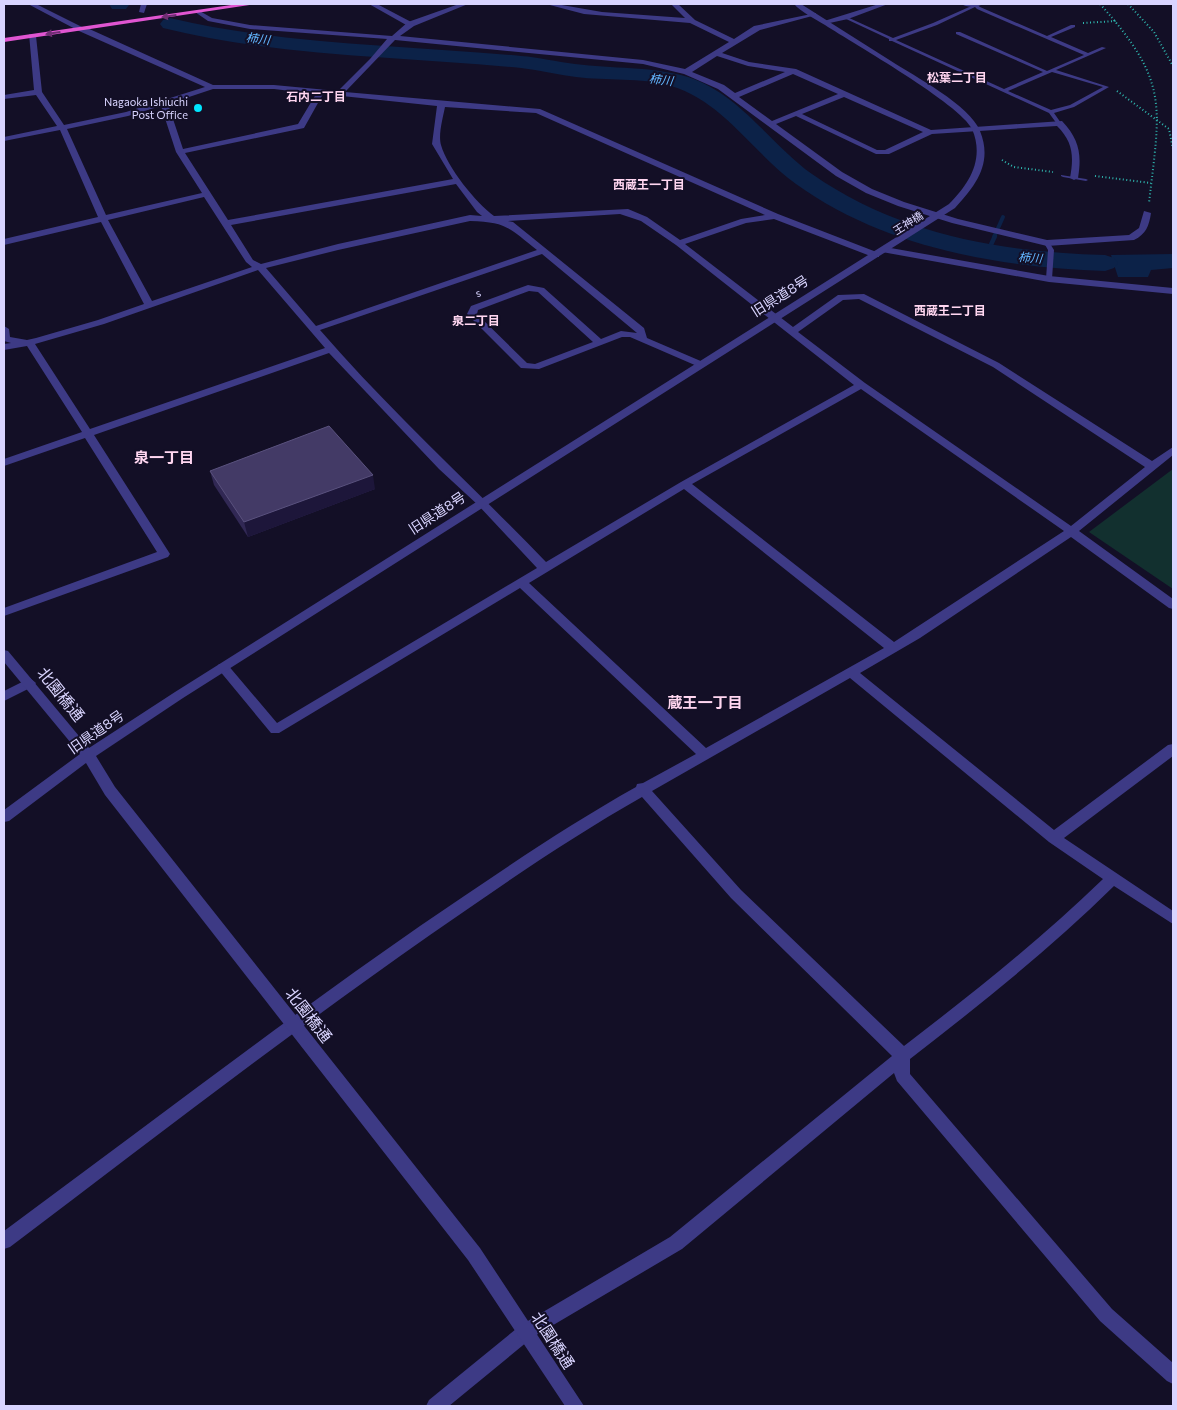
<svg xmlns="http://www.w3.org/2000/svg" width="1177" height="1410" font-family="Commissioner,'Noto Sans JP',sans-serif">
<rect width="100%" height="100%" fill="#130f26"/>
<path fill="#12302f" d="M1173 469V589L1089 532Z"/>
<path fill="#0c2248" d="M1173 254V268L1151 270 1148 277H1118L1111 255Z"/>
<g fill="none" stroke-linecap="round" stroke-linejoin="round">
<path stroke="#0c2248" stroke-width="4" d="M994 237 1003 217"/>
<path stroke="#0c2248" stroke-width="4.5" d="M988 251 995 236"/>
<path fill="#0c2248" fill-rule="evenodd" d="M109 4H129V5L126 9H112Z
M170 18C284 45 404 45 521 56 539 57 556 62 575 64 612 69 651 66 688 77 740 94 770 144 812 174 899 235 1002 252 1105 255L1114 258 1118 263 1114 268 1105 271C998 267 885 248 796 184 753 153 723 101 671 86 640 77 607 81 576 77 558 75 540 70 521 68 402 56 280 57 163 28L160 24 163 20Z"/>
<path stroke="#2fb8b0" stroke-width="2" stroke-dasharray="1 2.5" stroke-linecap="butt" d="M1100 4C1170 82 1160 106 1149 203
M1128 4 1154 32 1173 66
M1083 23 1116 21
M1117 91 1169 129 1173 149
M1002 160 1014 167 1053 172
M1095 176 1151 183"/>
<path fill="#3d3a85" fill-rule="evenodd" d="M976 4 980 7 1047 36 1071 25H1075V27L1051 37 1088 53 1102 47 1106 48 1056 70 1109 87 1074 107 1054 113 1061 123 1057 124 1049 113 892 41H889V39L844 18 847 17 893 38 933 23ZM975 7 977 9 1084 55 1047 71 960 32H956V34L1043 72 1004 89 896 40 937 25ZM1052 72 1103 87 1070 105 1051 110 1008 91Z
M1061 175 1086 179 1088 180 1086 181 1063 177 1061 176Z
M1047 241 1049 242 1054 250 1052 279 1049 281 1046 279 1048 250 1044 243Z"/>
<path fill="#3d3a85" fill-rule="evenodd" d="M141 4H147L144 13 139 12Z
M459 4H468L414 26 400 36 643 60 685 69 729 42 690 23 584 14 546 4H556L602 12 685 18 671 4H678L695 20 734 39 754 26 816 13V15L760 30 722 53 749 62 796 69 931 130 1062 121C1079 139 1082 154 1078 178L1074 180 1070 178C1074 156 1073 142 1057 126L932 134 889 154H876L796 116 776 124 842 172 872 189 904 202 958 219 1047 240 1129 235 1139 228 1144 211 1151 213C1149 226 1146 234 1134 240L1047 246 952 223 898 206 866 193 836 176 718 89 684 74 643 64 395 40 345 92 540 109 778 214 879 253V257H873L774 219 746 223 685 244 793 327 838 295 864 294 999 363 1152 461 1173 447V455L1079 531 1173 599V609L1169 608 1071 537 920 638 860 673 1054 830 1168 745 1173 744V756L1064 838 1173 911V924L1114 886C1050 949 981 1004 910 1059V1074L1112 1309 1173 1363V1384L1167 1381 1100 1321 897 1081 894 1073 682 1249 533 1337 449 1406H426L429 1400 521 1325 670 1237 892 1056 731 898 642 797C568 839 499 887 430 935 287 1035 149 1142 10 1247L4 1249V1231C142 1129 279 1024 420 926 491 878 561 829 636 787L637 784 643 783 696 754 520 588 279 733H271L219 670 217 667 219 664H227L277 723 537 568 478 505 439 469 329 353 94 435 170 554 168 557 4 616V608L157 552 85 438 4 466V459L82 432 27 346 4 350V344L11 343 4 341V326L9 329 10 337 27 340 36 338 98 320 144 304 101 222 4 245V239L98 217 60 130 4 141V137L57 126 36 95 4 99V95L34 90 29 34 36 36 42 92 64 125 126 112 205 87 79 31V27H85L213 85H274L338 91 370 59 387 39 250 29 208 21 195 12 198 10 212 18 250 25 392 36 408 22ZM717 56 748 66 785 72 735 93 724 85 692 72ZM793 74 838 94 772 121 739 97ZM213 89H274L316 94 298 124 183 149 168 104ZM323 94 437 106 432 144 453 179 228 220 185 153 304 128ZM844 97 923 132 885 150H877L802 114ZM161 106 176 152 202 193 106 215 67 129 128 116ZM445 107 536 113 765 215 741 219 680 240 647 217 628 209 494 216C476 203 447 167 441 145 438 135 443 117 445 107ZM456 184 477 212 482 216 470 215 338 244 261 264 253 260 231 225ZM204 197 246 262 252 267 152 301 108 220ZM620 214 641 221 676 245 854 385 681 482 546 562C471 484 391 412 320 330L542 254 637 333 621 331 601 339 544 288 528 285 471 306 467 314 521 368 539 369 622 337H630L697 366H703V362L647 338 644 328 513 222 508 221ZM470 221C507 222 509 228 537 250L316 326 266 268 338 250ZM258 270 325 348 90 429 35 344 104 324ZM529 291 538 292 593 342 535 364 527 363 477 314 478 310ZM859 299 993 367 1145 467 1071 526 865 383 798 332 843 300ZM861 389 1064 531 894 642 692 484ZM684 489 884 648 706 748 529 583ZM850 678 1049 842 1103 879C1041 939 973 993 904 1046L741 890 652 791Z
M879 4H888L848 19 825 24 821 22Z
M962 4H983C979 7 966 8 962 4Z
M885 247 1049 276 1173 288V294L1049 282 882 252V248Z
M30 678 36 683 34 686 4 701V691Z"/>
<path fill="#3d3a85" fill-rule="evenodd" d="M28 4H36L86 29 79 31Z
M369 4H377L415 24 408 26Z
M794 4H801C831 23 861 42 891 61 914 76 970 105 980 131 993 163 976 185 955 208L183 698 96 756 115 787 480 1248 584 1406H565L468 1260 105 795 86 763 9 821 4 822V810L80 754 4 662V650L8 651 89 748 175 692 949 204C969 184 985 159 972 129 960 104 854 44 825 25 815 19 801 12 794 4Z"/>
<path fill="#e055d1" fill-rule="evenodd" d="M238 4H256L4 42V38Z"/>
</g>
<path fill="#312854" d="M210 471 375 489 248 537 214 485Z"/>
<path fill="#1d163a" d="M373 475 375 489 248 537 244 522Z"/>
<path fill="#433a66" stroke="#5a527e" d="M329 426 373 475 244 522 210 471Z"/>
<defs><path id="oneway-solid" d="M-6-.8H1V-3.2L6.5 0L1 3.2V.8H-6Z" transform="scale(1.25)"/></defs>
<g fill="#6f2e73">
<use href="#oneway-solid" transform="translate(169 16) rotate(172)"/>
<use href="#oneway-solid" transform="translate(53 33) rotate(172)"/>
</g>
<circle fill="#00e5ff" stroke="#130f26" stroke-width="2" cx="198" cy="108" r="5"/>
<g text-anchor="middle" stroke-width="4" stroke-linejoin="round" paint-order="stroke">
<g font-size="11" fill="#d9d4ff" stroke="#130f26" text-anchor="end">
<text x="188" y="106">Nagaoka Ishiuchi<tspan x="188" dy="13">Post Office</tspan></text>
</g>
<g font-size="11" fill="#d9d4ff" stroke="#130f26">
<text transform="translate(908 223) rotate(-32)" y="4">王神橋</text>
<text transform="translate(478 293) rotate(-19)" y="4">s</text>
</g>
<g font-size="12" font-style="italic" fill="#62b6ff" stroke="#130f26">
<text transform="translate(258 39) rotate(7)" y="4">柿川</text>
<text transform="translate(661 80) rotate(7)" y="4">柿川</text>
<text transform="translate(1030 258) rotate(5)" y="4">柿川</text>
</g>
<g font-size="12" font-weight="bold" fill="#ffd6f0" stroke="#130f26">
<text x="957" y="82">松葉二丁目</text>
<text x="316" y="101">石内二丁目</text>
<text x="649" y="189">西蔵王一丁目</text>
<text x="950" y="315">西蔵王二丁目</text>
<text x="476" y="325">泉二丁目</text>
</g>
<g font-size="14" fill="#d9d4ff" stroke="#130f26">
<text transform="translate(780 296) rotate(-32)" y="5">旧県道8号</text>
<text transform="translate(437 513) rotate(-33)" y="5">旧県道8号</text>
<text transform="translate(96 732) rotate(-35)" y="5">旧県道8号</text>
</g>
<g font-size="15" font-weight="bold" fill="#ffd6f0" stroke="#130f26">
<text x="164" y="463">泉一丁目</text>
<text x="705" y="708">蔵王一丁目</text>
</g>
<g font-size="16" fill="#d9d4ff" stroke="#130f26">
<text transform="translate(61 694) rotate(51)" y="6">北園橋通</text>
<text transform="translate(309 1015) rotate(52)" y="6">北園橋通</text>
<text transform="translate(553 1340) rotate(57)" y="6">北園橋通</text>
</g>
</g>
<rect width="1177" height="1410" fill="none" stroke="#d9d4ff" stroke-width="10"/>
</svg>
